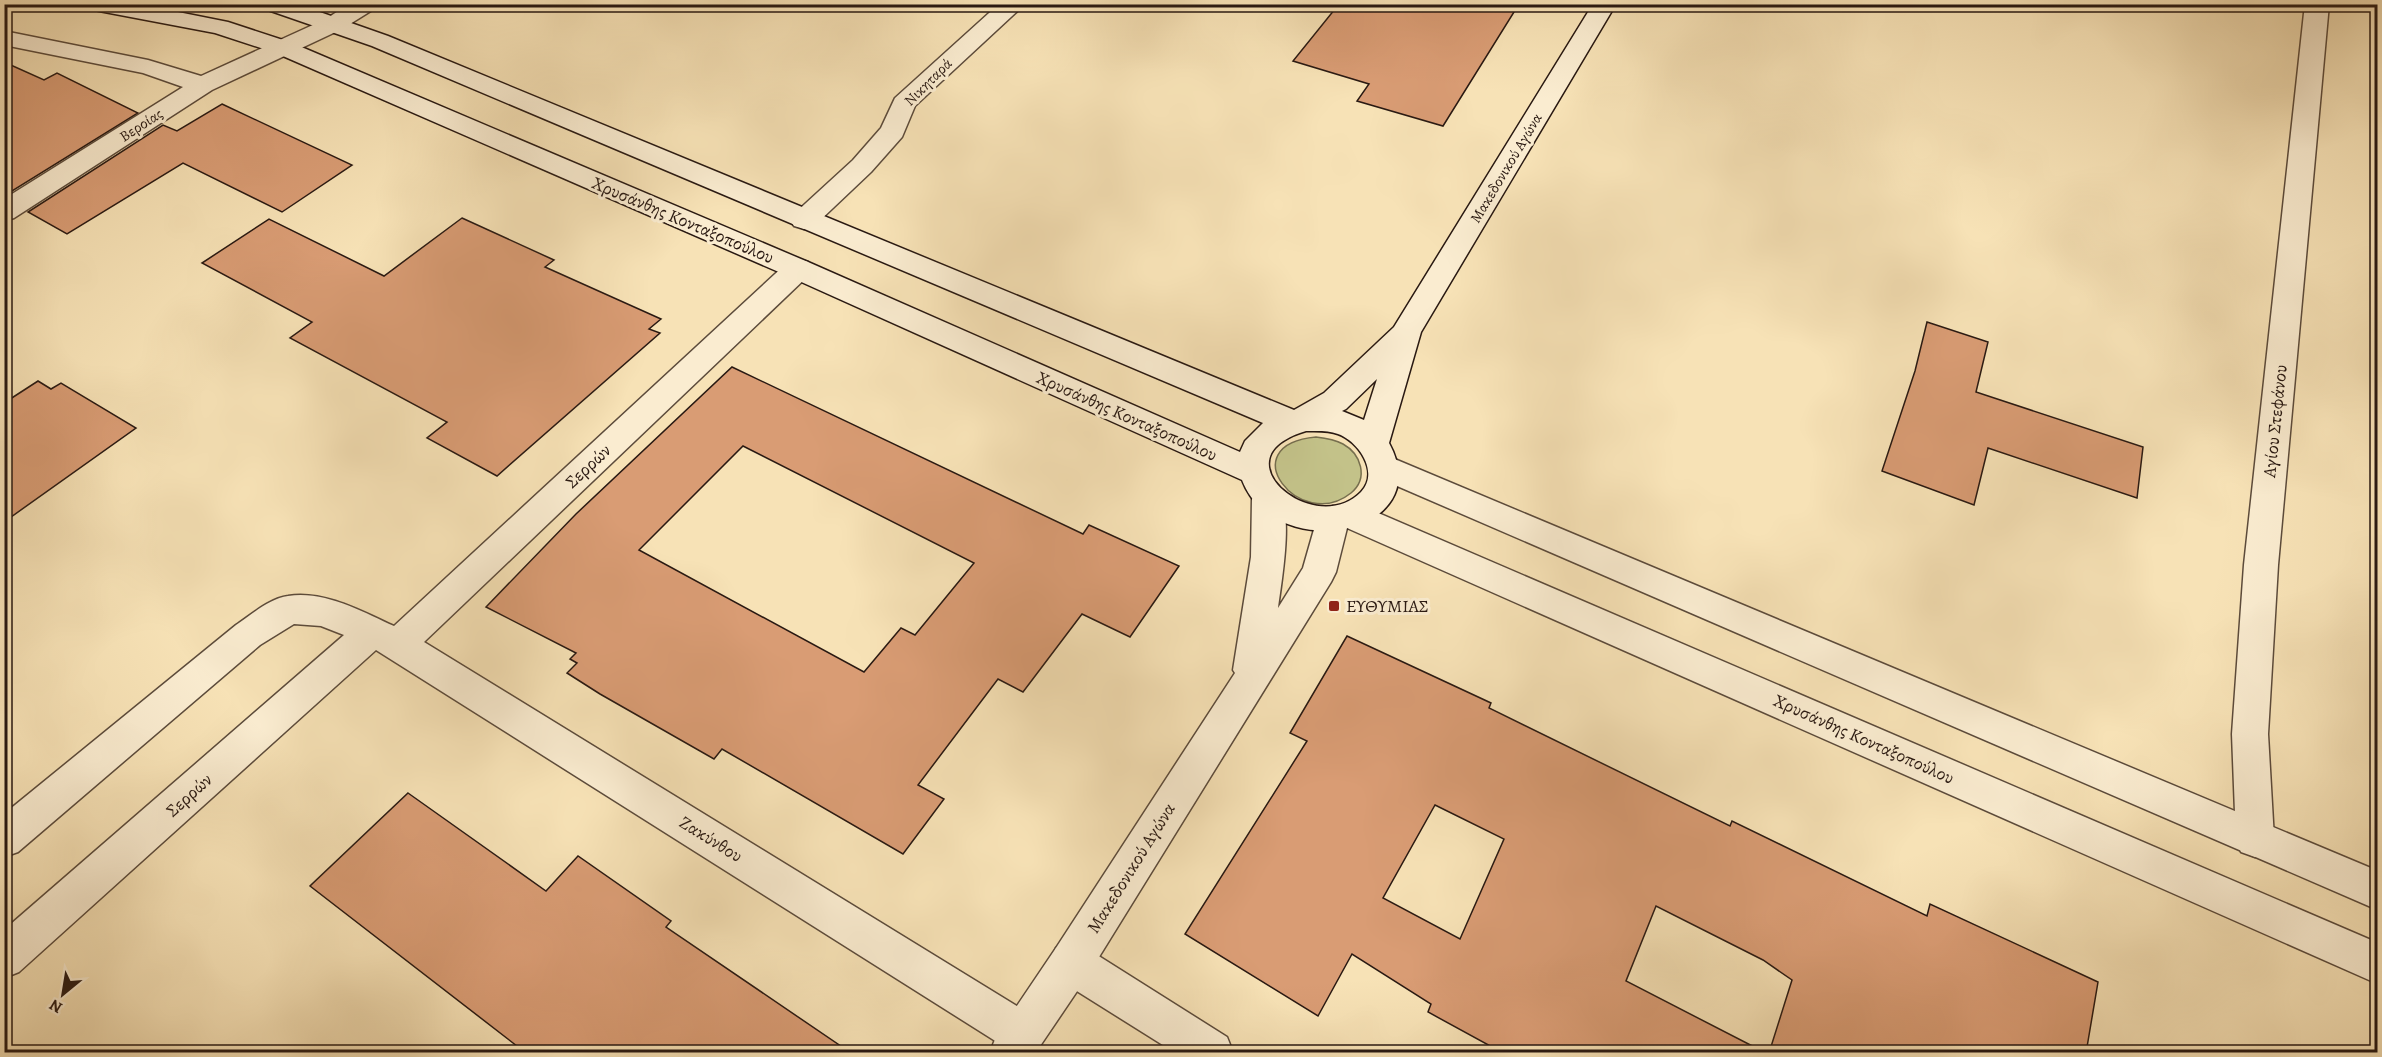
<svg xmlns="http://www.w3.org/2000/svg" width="2382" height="1057" font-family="Alegreya,serif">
<rect width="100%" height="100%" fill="#f7e2b6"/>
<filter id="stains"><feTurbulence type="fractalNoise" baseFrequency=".00333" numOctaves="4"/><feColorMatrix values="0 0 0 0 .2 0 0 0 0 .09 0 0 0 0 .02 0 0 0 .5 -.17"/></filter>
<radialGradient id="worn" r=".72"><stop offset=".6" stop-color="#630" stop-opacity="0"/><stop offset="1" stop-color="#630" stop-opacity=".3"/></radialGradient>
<path fill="#c3c289" stroke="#766e4e" stroke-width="1.5" d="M1316 437C1325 438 1334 439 1343 444 1361 454 1369 478 1351 493 1300 534 1230 445 1316 437Z"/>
<path fill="#d99c74" stroke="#291912" stroke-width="1.5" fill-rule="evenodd" d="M1339 4H1519L1443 126 1357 101 1369 84 1293 61Z
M4 62 44 80 57 73 138 113 4 196Z
M222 104 352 165 282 212 183 163 67 234 28 212 163 125 177 131Z
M462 218 554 260 545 267 661 319 649 329 660 333 497 476 427 438 447 422 290 338 312 322 202 263 269 219 384 276Z
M1927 322 1988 342 1976 392 2143 447 2137 498 1988 448 1974 505 1882 471 1915 371Z
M732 367 1083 534 1089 525 1179 566 1130 637 1082 614 1023 692 998 679 918 785 944 799 903 854 722 749 714 759 600 694 567 673 577 663 570 659 576 653 486 607 576 514ZM743 446 974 563 915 635 901 628 864 672 639 550Z
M38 381 51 389 61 383 136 428 4 522V403Z
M1347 636 1491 703 1489 708 1730 826 1732 821 1927 916 1930 904 2098 982 2086 1053H1769L1792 980 1763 960 1656 906 1626 981 1766 1053H1503L1428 1012 1431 1004 1352 954 1318 1016 1185 934 1307 741 1290 733ZM1435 805 1504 839 1460 939 1383 898Z
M408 793 546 891 578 856 671 921 666 927 851 1053H526L310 886Z"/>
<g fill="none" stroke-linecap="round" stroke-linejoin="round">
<defs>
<path id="minor" d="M349 4H377L374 9 342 29 212 90 14 218 4 221V199L183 87 143 73 4 45V31L148 60 201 76 326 19Z
M999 4H1025L915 106 902 137 871 172 814 226 804 229 794 226 790 220 794 214 853 160 881 128 895 98Z
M2305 4H2329L2278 565 2268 734 2274 839 2269 852 2255 857 2241 852 2236 839 2232 734 2244 565Z
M798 259 808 262 812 269 808 276 424 642 1038 1019 1044 1034 1038 1049C1027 1054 1019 1054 1008 1049L376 650 19 972 4 978V930L344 635 321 626 294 624 260 645 18 852 4 857V814L236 625C251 615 270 598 288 596 324 590 363 612 394 626L788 262Z
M1071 942 1086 948 1227 1037 1233 1052H1174L1056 978 1050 963 1056 948Z"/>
<path id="tertiary" d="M1385 455 2378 871V910L1374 476 1369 467 1374 458Z
M1268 486 1279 490C1293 516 1282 578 1278 608L1303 568 1317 519 1321 510 1333 506 1338 507 1350 502 1362 506 2378 943V984L1347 528 1336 572 1331 582 1086 978 1036 1052H990L996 1037 1056 948 1235 673 1233 670 1251 557 1252 499 1257 490Z"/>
<path id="secondary" d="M88 4H138L228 22 292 43 808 262 1240 452 1245 441 1263 423 372 46 265 9 262 4H297L388 36 1294 410 1324 393 1394 327 1593 4H1616L1421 332 1389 443C1439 535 1275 566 1242 480L788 276 276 53 215 33 99 11 91 9ZM1377 379 1364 420 1342 411 1346 409ZM1306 431C1316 431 1328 430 1338 434 1358 441 1380 472 1361 492 1319 535 1233 471 1285 440 1291 436 1299 433 1306 431Z"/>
</defs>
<use href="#minor" stroke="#5c4b3b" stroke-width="3"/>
<use href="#tertiary" stroke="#5c4b3b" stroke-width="3"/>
<use href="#secondary" stroke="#291912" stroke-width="3"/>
<use href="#minor" fill="#faecd0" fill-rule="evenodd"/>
<use href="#tertiary" fill="#faecd0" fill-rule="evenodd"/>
<use href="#secondary" fill="#faecd0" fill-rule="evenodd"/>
</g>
<rect fill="#8f2418" stroke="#faecd0" stroke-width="2" x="1328" y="600" width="12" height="12" rx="3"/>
<g text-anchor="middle" stroke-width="6" stroke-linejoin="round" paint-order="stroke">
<g font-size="15" fill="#291912" stroke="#faecd0">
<text transform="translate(928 82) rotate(-45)" y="5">Νικηταρά</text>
<text transform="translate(141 125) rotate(-33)" y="5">Βεροίας</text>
<text transform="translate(1506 168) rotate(-59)" y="5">Μακεδονικού Αγώνα</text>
</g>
<g font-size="18" fill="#291912" stroke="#faecd0">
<text transform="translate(683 220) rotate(23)" y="6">Χρυσάνθης Κονταξοπούλου</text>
<text transform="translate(1127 416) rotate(24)" y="6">Χρυσάνθης Κονταξοπούλου</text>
<text transform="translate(2275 421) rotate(-84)" y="6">Αγίου Στεφάνου</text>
<text transform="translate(588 466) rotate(-43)" y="6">Σερρών</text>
<text transform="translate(1864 739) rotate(24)" y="6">Χρυσάνθης Κονταξοπούλου</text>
<text transform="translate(189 795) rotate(-42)" y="6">Σερρών</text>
<text transform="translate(711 839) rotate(32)" y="6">Ζακύνθου</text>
<text transform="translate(1131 868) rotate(-58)" y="6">Μακεδονικού Αγώνα</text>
</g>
<g font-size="18" fill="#291912" stroke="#faecd0" text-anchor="start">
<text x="1346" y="612">ΕΥΘΥΜΙΑΣ</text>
</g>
</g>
<rect width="2382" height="1057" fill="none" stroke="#f7e2b6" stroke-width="24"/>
<rect x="6" y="6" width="2370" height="1045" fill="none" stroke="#291912" stroke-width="3"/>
<rect x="12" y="12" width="2358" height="1033" fill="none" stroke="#291912" stroke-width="1.5"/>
<g transform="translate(63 994) rotate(210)" stroke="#faecd0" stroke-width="4.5" paint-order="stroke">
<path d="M0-4.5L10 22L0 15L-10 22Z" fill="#291912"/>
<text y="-9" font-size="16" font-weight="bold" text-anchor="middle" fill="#291912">N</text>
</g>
<rect width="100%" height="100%" filter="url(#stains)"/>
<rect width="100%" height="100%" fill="url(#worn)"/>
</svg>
